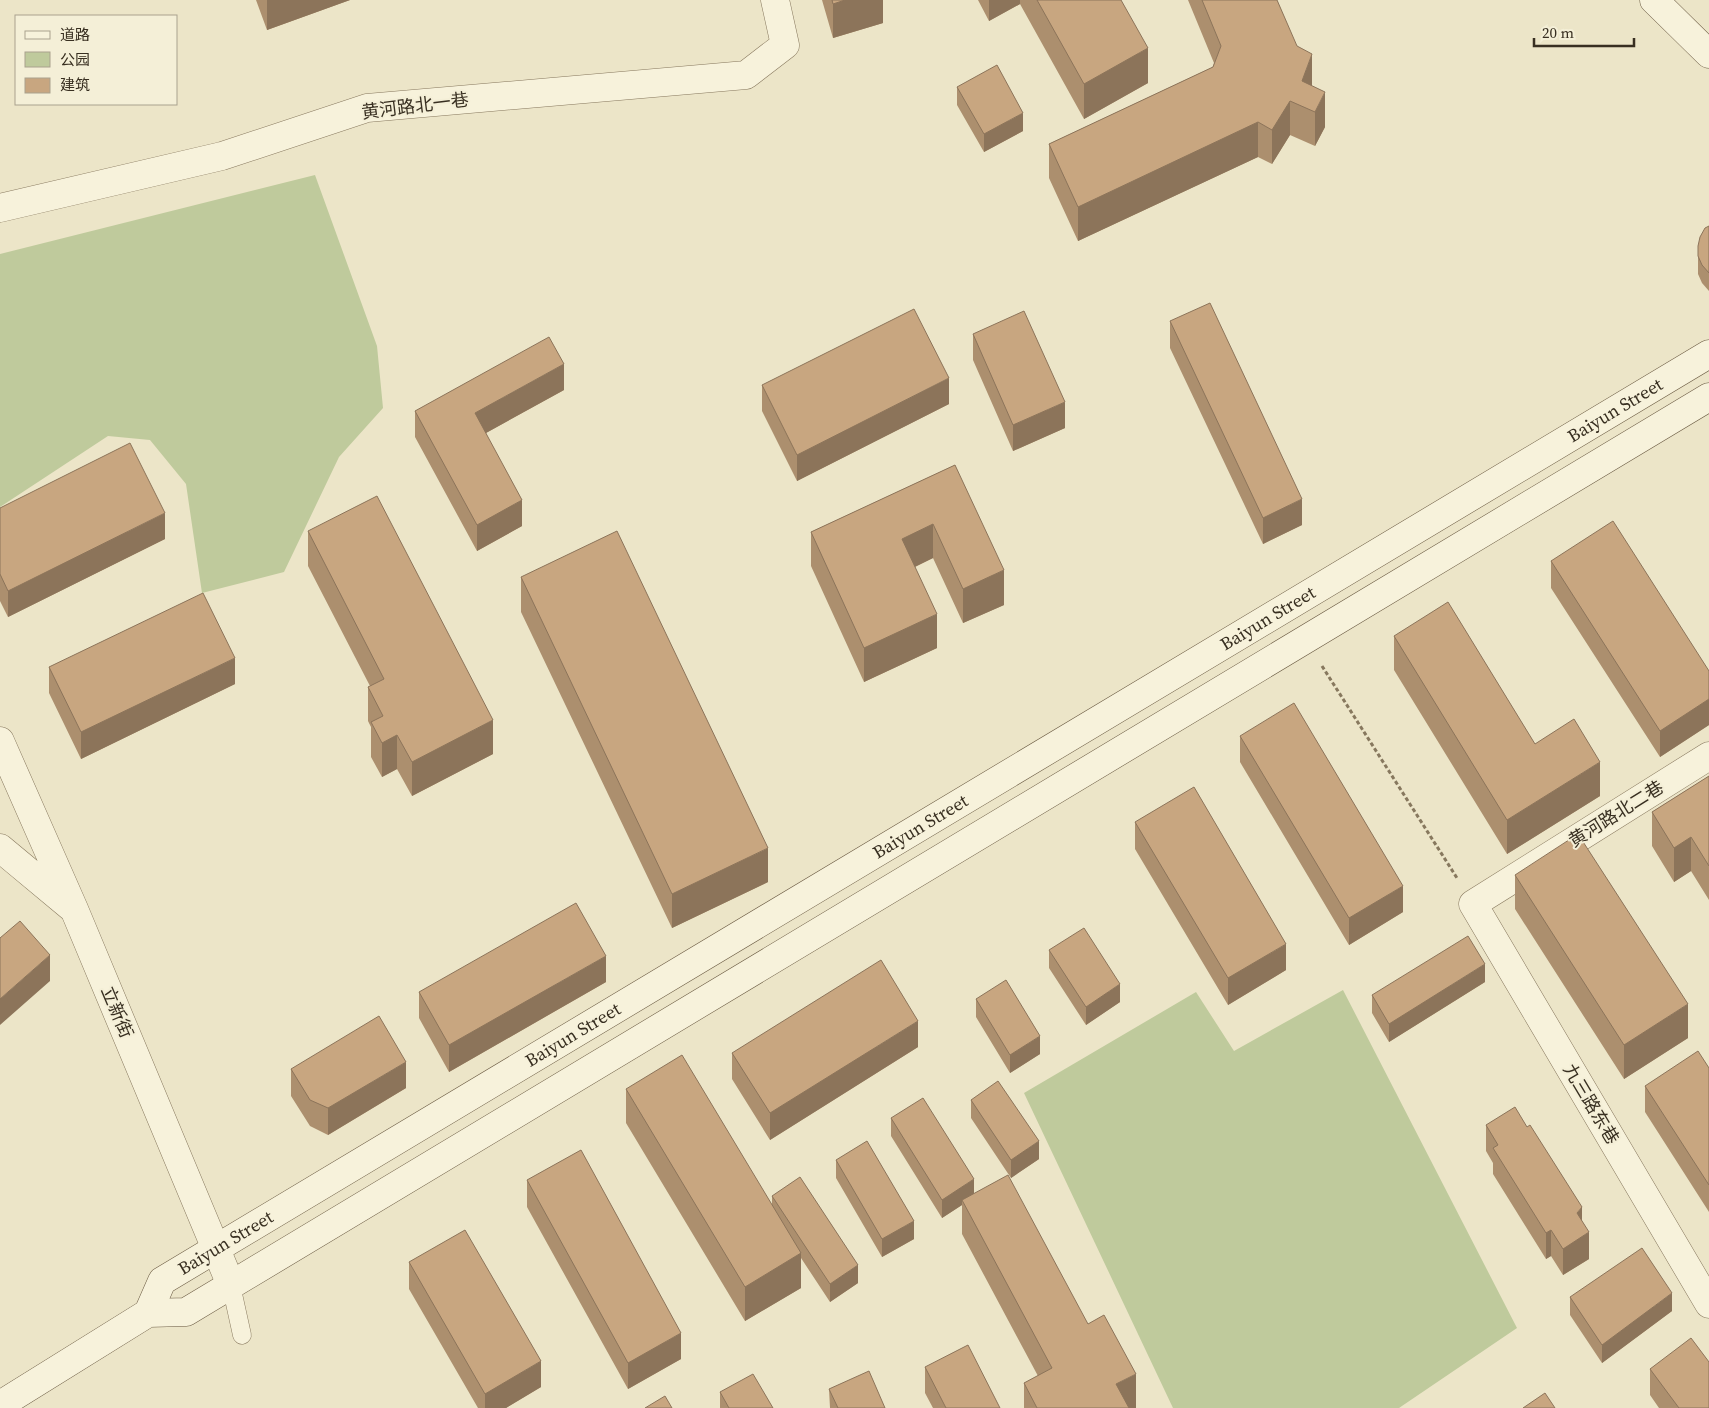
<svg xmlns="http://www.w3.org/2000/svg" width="1709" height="1408" font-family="'Source Serif 4','Noto Sans SC',serif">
<rect width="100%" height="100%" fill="#ece5c8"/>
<path fill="#bfca9c" d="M315 175 377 346 383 408 339 457 284 572 202 593 186 484 150 440 108 436 0 507V254Z
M1343 990 1517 1328 1399 1408H1173L1024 1093 1196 992 1234 1051Z"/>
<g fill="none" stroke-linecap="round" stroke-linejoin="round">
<defs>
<path id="lane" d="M231 1285 242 1335"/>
<path id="street" d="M0 208 222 156 367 108 746 75 785 45 775 0
M0 741 74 909 231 1285
M1709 756 1473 904 1709 1304
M0 848 71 907"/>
<g id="secondary">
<path d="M1654 0 1709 54"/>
<path id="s1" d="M148 1313 162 1281 1709 354"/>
<path d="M0 1405 148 1313 186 1312 1709 397"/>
</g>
</defs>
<use href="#lane" stroke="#87785e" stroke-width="19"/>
<use href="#street" stroke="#87785e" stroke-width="29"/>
<use href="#secondary" stroke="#695941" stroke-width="29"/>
<path stroke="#87785e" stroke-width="3" stroke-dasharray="4 2.5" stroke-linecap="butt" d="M1322 666 1457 878"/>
<use href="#lane" stroke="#f7f2db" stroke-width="18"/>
<use href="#street" stroke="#f7f2db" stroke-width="28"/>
<use href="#secondary" stroke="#f7f2db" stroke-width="28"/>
</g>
<path fill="#ac8f6e" d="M256 0H350L267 30Z
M822 0H883V23L833 38Z
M978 0H1121L1148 83 1084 119 1020 4 989 21Z
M1188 0H1277L1312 86 1325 127 1315 146 1290 135 1272 164 1258 157 1078 241 1049 178V144L1213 67 1214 63Z
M957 87 1023 131 984 152 957 105Z
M1709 226V291L1702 283 1698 274V246Z
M1170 321 1302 525 1263 544 1170 348Z
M973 334 1065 428 1013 451 973 360Z
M762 385 949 404 797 481 762 411Z
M564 390 486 433 522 526 477 551 415 437V411Z
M955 465 1004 605 963 623 933 558 915 567 937 648 864 682 811 566V532Z
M0 508 165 539 8 617 0 601Z
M308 531 493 754 412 796 397 769 382 777 371 757V727L368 721V687L370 686 308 566Z
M1551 561 1709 671V725L1660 757 1551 588Z
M521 577 768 882 672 928 521 612Z
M1394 636 1535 744 1600 796 1507 854 1394 670Z
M49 667 235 684 81 759 49 693Z
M1240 736 1403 912 1349 945 1240 762Z
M1709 776V900L1691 871 1674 882 1652 846V812Z
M1135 822 1286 970 1228 1005 1135 849Z
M1515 875 1688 1038 1624 1079 1515 909Z
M1049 950 1120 1002 1086 1025 1049 968Z
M606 982 449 1072 419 1018V992Z
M1485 982 1389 1042 1372 1013V995Z
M976 999 1040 1054 1010 1073 976 1017Z
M918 1047 770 1140 732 1079V1053Z
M1709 1068V1212L1645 1112V1086Z
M291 1069 406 1088 328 1135 310 1126 291 1096Z
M626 1089 772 1205V1196L858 1283 830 1302 801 1258V1288L745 1321 626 1123Z
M971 1100 1039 1159 1011 1178 971 1118Z
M891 1118 974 1193 1088 1324 1136 1408H1024V1383L1038 1376 962 1234V1205L942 1218 891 1136Z
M1486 1125 1582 1222 1589 1259 1563 1275 1551 1256 1546 1259 1493 1174V1163L1486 1151Z
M836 1160 914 1239 882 1257 836 1178Z
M527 1180 681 1359 628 1389 527 1207Z
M409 1262 541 1387 506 1408H478L409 1289Z
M1570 1297 1672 1311 1602 1363 1570 1315Z
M925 1367 1000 1408H933L925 1393Z
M1650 1369 1709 1408H1659L1650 1395Z
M829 1389 885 1408H830Z
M720 1392 773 1408H720Z"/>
<path fill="#8c745a" d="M267 0H350L267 30Z
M845 0H883V23L833 38V4Z
M989 0H1020V4L989 21Z
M1148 48V83L1084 119V84Z
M1312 54V88L1302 81Z
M1325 92V127L1315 146V112Z
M1290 101V135L1272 164V130Z
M1023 113V131L984 152V134Z
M1258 122V157L1078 241V207Z
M564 364V390L475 439V413Z
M949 378V404L797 481V455Z
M1065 402V428L1013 451V425Z
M1302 499V525L1263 544V518Z
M522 500V526L477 551V525Z
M165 513V539L8 617V591Z
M933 524V558L902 573V539Z
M1004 570V605L963 623V589Z
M937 614V648L864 682V648Z
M235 658V684L81 759V732Z
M1709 699V725L1660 757V731Z
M493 720V754L412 796V762Z
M397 735V769L382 777V743Z
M1600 762V796L1507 854V820Z
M1691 837V871L1674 882V848Z
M768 848V882L672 928V894Z
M1403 886V912L1349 945V918Z
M1286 944V970L1228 1005V978Z
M50 955V981L0 1025V999Z
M606 956V982L449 1072V1045Z
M1485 964V982L1389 1042V1024Z
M1120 984V1002L1086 1025V1007Z
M1688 1004V1038L1624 1079V1045Z
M918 1021V1047L770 1140V1113Z
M1040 1036V1054L1010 1073V1055Z
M406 1062V1088L328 1135V1108Z
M1039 1141V1159L1011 1178V1160Z
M974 1179V1197L962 1200V1205L942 1218V1200Z
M1582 1207V1234L1577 1213Z
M914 1221V1239L882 1257V1239Z
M1551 1230V1256L1546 1259V1233Z
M1589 1232V1259L1563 1275V1249Z
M801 1253V1288L745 1321V1287Z
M858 1265V1283L830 1302V1284Z
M1672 1293V1311L1602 1363V1345Z
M681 1333V1359L628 1389V1363Z
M541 1361V1387L506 1408H485V1394Z
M1136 1374V1408H1116V1384Z"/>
<path fill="#c8a680" stroke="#8c745a" d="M832 0H845L833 4Z
M1037 0H1121L1148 48 1084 84Z
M1202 0H1277L1297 46 1312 54 1302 81 1325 92 1315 112 1290 101 1272 130 1258 122 1078 207 1049 144 1213 67 1221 46Z
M997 65 1023 113 984 134 957 87Z
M1709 226V273L1702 265 1698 256V246L1700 237 1705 228Z
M1210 303 1302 499 1263 518 1170 321Z
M914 309 949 378 797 455 762 385Z
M1024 311 1065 402 1013 425 973 334Z
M549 337 564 364 475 413 522 500 477 525 415 411Z
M130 443 165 513 8 591 0 574V508Z
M955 465 1004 570 963 589 933 524 902 539 937 614 864 648 811 532Z
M377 496 493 720 412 762 397 735 382 743 371 722 383 716 368 687 384 679 308 531Z
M1613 521 1709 671V699L1660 731 1551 561Z
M617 531 768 848 672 894 521 577Z
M203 593 235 658 81 732 49 667Z
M1448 602 1535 744 1574 719 1600 762 1507 820 1394 636Z
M1294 703 1403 886 1349 918 1240 736Z
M1709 776V866L1691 837 1674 848 1652 812Z
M1194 787 1286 944 1228 978 1135 822Z
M1578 834 1688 1004 1624 1045 1515 875Z
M576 903 606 956 449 1045 419 992Z
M20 921 50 955 0 999V938Z
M1084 928 1120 984 1086 1007 1049 950Z
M1468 936 1485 964 1389 1024 1372 995Z
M881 960 918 1021 770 1113 732 1053Z
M1006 980 1040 1036 1010 1055 976 999Z
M379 1016 406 1062 328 1108 310 1100 291 1069Z
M1698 1051 1709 1068V1185L1645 1086Z
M682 1055 801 1253 745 1287 626 1089Z
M998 1081 1039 1141 1011 1160 971 1100Z
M923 1098 974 1179 942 1200 891 1118Z
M1515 1107 1527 1127 1530 1125 1582 1207 1577 1213 1589 1232 1563 1249 1551 1230 1546 1233 1493 1148 1498 1145 1486 1125Z
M867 1141 914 1221 882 1239 836 1160Z
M581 1150 681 1333 628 1363 527 1180Z
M1008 1175 1088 1324 1104 1315 1136 1374 1116 1384 1129 1408H1037L1024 1383 1052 1368 962 1200Z
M800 1177 858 1265 830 1284 772 1196Z
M465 1230 541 1361 485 1394 409 1262Z
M1642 1248 1672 1293 1602 1345 1570 1297Z
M1691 1338 1709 1362V1408H1679L1650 1369Z
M968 1345 1000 1408H946L925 1367Z
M869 1371 885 1408H838L829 1389Z
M753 1374 773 1408H729L720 1392Z
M1545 1393 1555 1408H1523Z
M665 1396 672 1408H645Z"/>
<g text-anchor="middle" stroke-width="4" stroke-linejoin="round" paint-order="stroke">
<g font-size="18" fill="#382f21" stroke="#f4efd7">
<text transform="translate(415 106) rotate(-7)" y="6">黄河路北一巷</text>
<text dy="6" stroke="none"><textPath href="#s1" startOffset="1729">Baiyun Street</textPath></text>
<text dy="6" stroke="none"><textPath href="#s1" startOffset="1324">Baiyun Street</textPath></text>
<text transform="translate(1616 814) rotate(-32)" y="6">黄河路北二巷</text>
<text dy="6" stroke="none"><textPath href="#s1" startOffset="919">Baiyun Street</textPath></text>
<text transform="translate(117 1012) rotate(67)" y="6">立新街</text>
<text dy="6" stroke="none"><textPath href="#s1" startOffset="514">Baiyun Street</textPath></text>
<text transform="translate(1591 1104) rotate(59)" y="6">九三路东巷</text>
<text dy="6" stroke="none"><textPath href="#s1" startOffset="109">Baiyun Street</textPath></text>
</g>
</g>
<rect x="15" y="15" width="162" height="90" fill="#f4efd7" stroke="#a9a28e"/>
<rect x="25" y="31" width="25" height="8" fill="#f7f2db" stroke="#a9a28e"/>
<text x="60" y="40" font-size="15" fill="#382f21">道路</text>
<rect x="25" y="52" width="25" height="15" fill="#bfca9c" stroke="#a9a28e"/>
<text x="60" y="65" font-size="15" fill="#382f21">公园</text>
<rect x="25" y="78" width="25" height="15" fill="#c8a680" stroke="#a9a28e"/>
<text x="60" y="90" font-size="15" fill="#382f21">建筑</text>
<path d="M1534 38v8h100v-8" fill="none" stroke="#382f21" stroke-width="2.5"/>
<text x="1542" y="38" font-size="15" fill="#382f21" stroke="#f4efd7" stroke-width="4" paint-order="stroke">20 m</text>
</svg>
